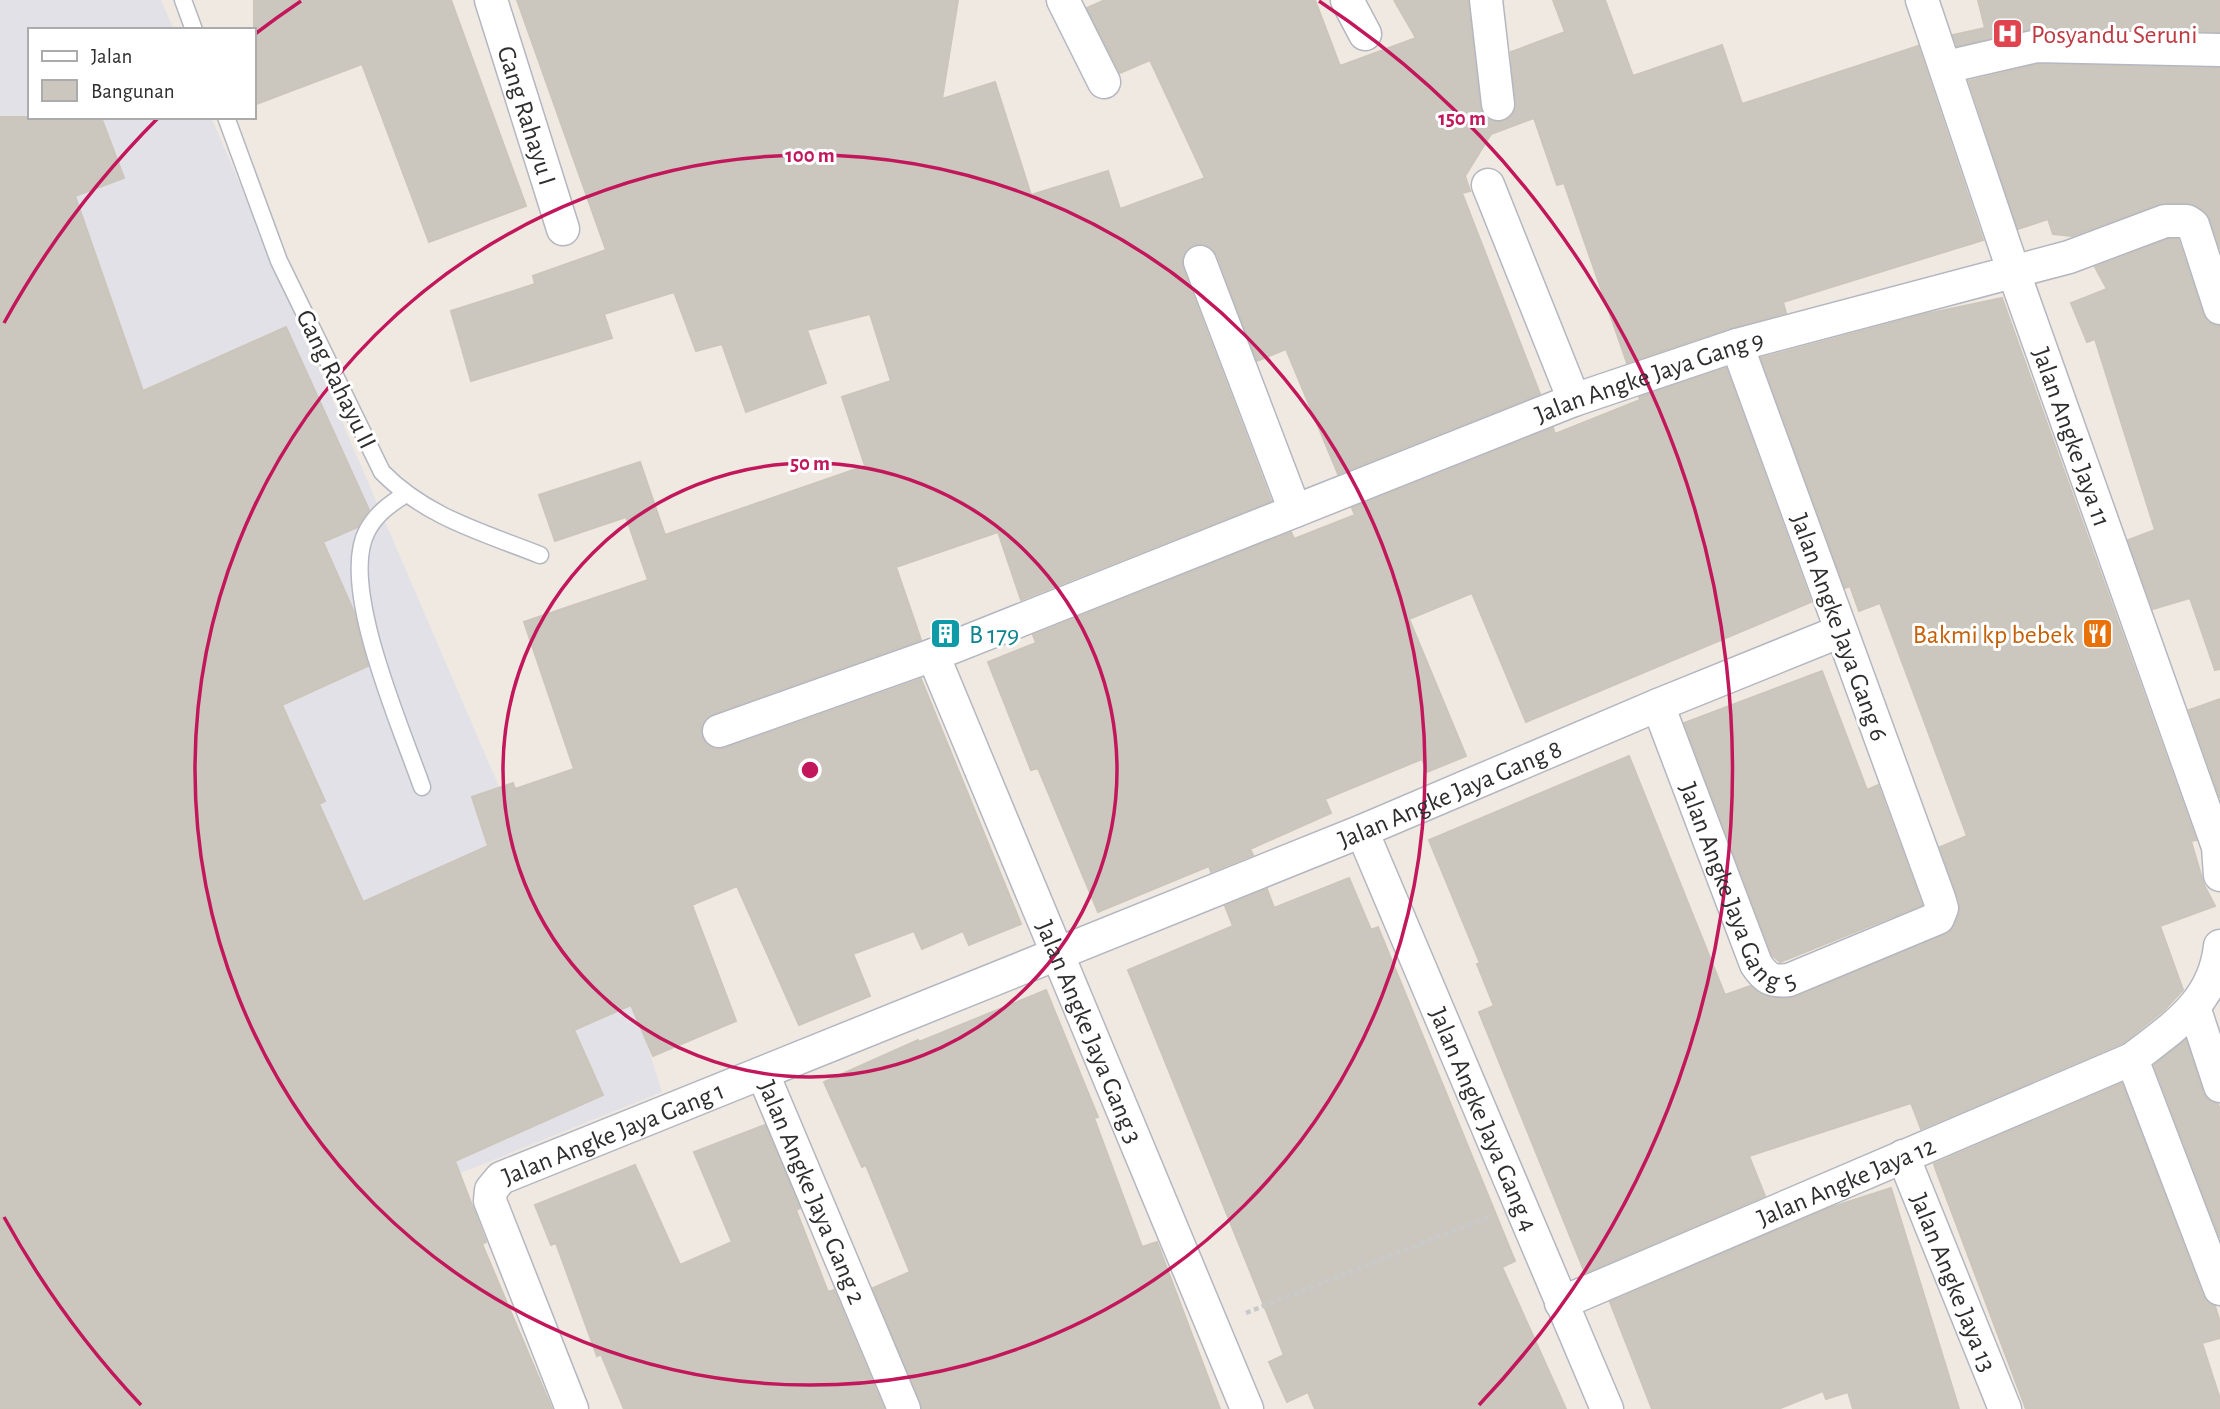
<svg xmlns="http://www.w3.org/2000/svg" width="2220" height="1409" font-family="'Alegreya Sans',sans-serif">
<rect width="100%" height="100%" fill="#efe9e1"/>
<path fill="#e3e1e8" d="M0 0H161L174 30H30V117H211L516 826 572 807 662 1092 128 1307 0 1278Z"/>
<path fill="#cbc7bf" stroke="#cbc5ba" stroke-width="2" d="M254 0H451L526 206 429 242 362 64 254 105Z
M517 0H958L942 99 995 82 1031 195 1108 171 1120 209 1205 178 1150 60 1120 73 1087 8 1105 0H1315L1340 66 1416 38 1394 0H1468L1480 107 1484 115 1499 122 1508 119 1515 111 1511 52 1565 32 1553 0H1605L1633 76 1722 45 1742 104 1918 46 1983 240 1783 302 1786 313 1731 328 1627 363 1564 183 1557 185 1534 118 1491 134 1465 176 1470 191 1462 193 1540 394 1338 474 1286 349 1257 361 1217 255 1204 244 1193 245 1182 258 1183 269 1271 501 1021 600 998 532 896 567 921 640 713 714 701 727 702 736 707 744 715 749 725 748 921 679 1021 924 969 945 963 931 922 949 914 931 853 954 870 996 799 1025 737 886 692 905 736 1021 653 1056 631 1005 574 1030 603 1095 455 1161 486 1242 482 1244 552 1409H0V117H101L124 178 75 196 143 391 286 327 369 510 358 527 323 542 354 612 368 666 282 705 325 801 319 804 363 902 488 846 472 797 513 783 515 789 574 769 524 622 648 580 626 517 555 541 539 495 640 462 665 535 865 466 842 397 891 381 870 314 807 330 826 383 746 412 722 344 696 351 674 292 604 314 612 338 471 381 451 311 535 284 533 276 606 250Z
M1978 0H2220V32L2037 28 1957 46 1953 35 1985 28Z
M2039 64 2220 68V249L2210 219 2203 210 2187 203 2159 204 2072 236 2053 234 2048 219 2018 229 1969 81Z
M2168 239H2178L2203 314 2208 322 2220 326V669L2215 670 2190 598 2153 609 2128 540 2155 530 2095 339 2087 342 2071 303 2107 289 2095 267Z
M2002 298 2196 840 2191 841 2204 885 2215 906 2160 926 2183 990 2164 1010 2123 1043 1921 1129 1911 1103 1749 1156 1765 1196 1585 1273 1479 1012 1494 1006 1477 964 1480 963 1429 840 1629 756 1725 995 1750 986 1771 998 1796 997 1951 931 1959 915 1960 903 1940 847 1967 836 1880 603 1859 611 1850 586 1845 588 1761 358 1926 314Z
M1726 368 1811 602 1526 722 1472 593 1409 619 1466 756 1427 772 1422 759 1325 799 1331 813 1250 849 1253 855 1211 872 1209 866 1098 912 1038 768 1031 770 988 662 1036 643 1033 635 1291 532 1294 539 1355 515 1352 508 1553 428 1555 434 1640 400 1639 397Z
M1822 671 1867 790 1878 785 1922 905 1780 962 1772 955 1684 723Z
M2220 699V798L2189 710Z
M1349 878 1371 930 1378 927 1515 1261 1502 1267 1566 1409H1315L1308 1392 1287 1402 1269 1362 1284 1355 1128 970 1233 926 1225 906 1267 889 1274 908Z
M1046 990 1098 1117 1094 1118 1142 1247 1157 1242 1220 1409H922L873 1288 910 1272 866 1165 862 1167 824 1082 918 1040 919 1042Z
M2186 1040 2203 1092 2208 1100 2218 1104 2220 1109V1238L2154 1065Z
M2122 1083 2203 1296 2215 1306 2220 1322V1338L2202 1343 2220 1399V1409H2026L1937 1173 1934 1164Z
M765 1125 800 1208 796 1210 828 1292 834 1290 884 1409H624L601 1354 597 1356 556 1243 551 1245 535 1205 635 1165 680 1265 732 1242 694 1152Z
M1891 1188 1959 1409H1853L1848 1392 1826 1399 1823 1391 1778 1409H1652L1610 1302 1829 1208Z"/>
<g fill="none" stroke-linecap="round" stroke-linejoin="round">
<defs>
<path id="service" d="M183 0 194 30
M226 117 279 261 382 472C426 517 482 532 540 555
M404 495C389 505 376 514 367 531 338 586 402 729 422 787"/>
<g id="minor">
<path id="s1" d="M491 0 563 229"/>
<path d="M1063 0 1104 82"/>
<path d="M1347 0 1365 34"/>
<path d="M1486 0 1498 104"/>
<path id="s2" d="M1922 0 2014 273 2218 847 2220 875"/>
<path d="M1946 67 2037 46 2220 50"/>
<path d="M1488 185 1574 400"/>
<path d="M1200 262 1295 511"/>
<path id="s3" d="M933 655 1247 1409"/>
<path id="s4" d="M1658 705 1756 964C1766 979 1772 982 1789 980L1938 918 1942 908 1939 898 1737 345"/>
<path id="s5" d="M719 731 933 655 1574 400 1737 345 2069 257 2165 221H2187L2193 225 2220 308"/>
<path id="s6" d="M1362 831 1607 1409"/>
<path d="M2195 1010 2220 1086"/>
<path d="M2132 1059 2220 1289"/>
<path id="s7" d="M763 1074 904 1409"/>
<path id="s8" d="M1903 1156 2005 1409"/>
<path id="s9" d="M1561 1303 2132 1059C2173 1027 2214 1003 2220 946"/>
<path id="s10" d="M572 1409 490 1201 491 1190 501 1178 1362 831 1658 705 1841 631"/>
</g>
</defs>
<use href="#service" stroke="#b4b7c1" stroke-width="19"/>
<use href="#minor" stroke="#b4b7c1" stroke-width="35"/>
<path stroke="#c9c9c9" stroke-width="4.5" stroke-dasharray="5 3.5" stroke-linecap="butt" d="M1246 1313 1488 1217"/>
<use href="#service" stroke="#fff" stroke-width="16"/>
<use href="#minor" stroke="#fff" stroke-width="32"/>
</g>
<g fill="none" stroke="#c2185b" stroke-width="3.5">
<circle cx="810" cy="770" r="307"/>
<circle cx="810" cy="770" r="615"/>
<path d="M141 1405A922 922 0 0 1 4 1217M4 323A922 922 0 0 1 158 118M255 34A922 922 0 0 1 301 1M1319 1A922 922 0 0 1 1479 1405"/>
</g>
<defs>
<symbol id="hospital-square" viewBox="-11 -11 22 22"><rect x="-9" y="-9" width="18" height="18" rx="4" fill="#e0444e" stroke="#fff"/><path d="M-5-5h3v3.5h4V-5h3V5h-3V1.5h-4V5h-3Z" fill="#fff"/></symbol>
<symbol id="building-square" viewBox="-11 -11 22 22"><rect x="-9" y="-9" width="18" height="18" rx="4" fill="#0f9aa8" stroke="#fff"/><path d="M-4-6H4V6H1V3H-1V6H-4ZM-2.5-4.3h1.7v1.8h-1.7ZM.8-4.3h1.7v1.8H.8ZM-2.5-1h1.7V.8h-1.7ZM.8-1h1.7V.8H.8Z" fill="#fff"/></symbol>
<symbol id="restaurant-square" viewBox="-11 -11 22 22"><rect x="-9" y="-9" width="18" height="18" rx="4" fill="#e8710a" stroke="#fff"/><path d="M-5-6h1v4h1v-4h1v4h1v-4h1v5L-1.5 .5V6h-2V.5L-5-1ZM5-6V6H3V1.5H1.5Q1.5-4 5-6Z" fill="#fff"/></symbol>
</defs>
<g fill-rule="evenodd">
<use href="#hospital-square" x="1990" y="16" width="35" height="35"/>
<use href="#building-square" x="928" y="616" width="35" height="35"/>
<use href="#restaurant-square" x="2080" y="616" width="35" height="35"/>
</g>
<g text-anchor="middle" stroke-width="6" stroke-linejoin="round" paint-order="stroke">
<g font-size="26" fill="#be3a42" stroke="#fff" text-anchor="start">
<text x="2031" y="43">Posyandu Seruni</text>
</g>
<g font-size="26" fill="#2e2e2e" stroke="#fff">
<text dy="9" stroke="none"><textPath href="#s1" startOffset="121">Gang Rahayu I</textPath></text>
<text dy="9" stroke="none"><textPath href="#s5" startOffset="996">Jalan Angke Jaya Gang 9</textPath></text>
<text transform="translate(337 379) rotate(64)" y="9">Gang Rahayu II</text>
<text dy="9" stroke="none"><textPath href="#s2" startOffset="462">Jalan Angke Jaya 11</textPath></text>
<text transform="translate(1840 627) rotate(70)" y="9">Jalan Angke Jaya Gang 6</text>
<text dy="9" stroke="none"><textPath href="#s10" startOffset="1274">Jalan Angke Jaya Gang 8</textPath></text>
<text dy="9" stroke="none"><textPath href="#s4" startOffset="203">Jalan Angke Jaya Gang 5</textPath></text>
<text dy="9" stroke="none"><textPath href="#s3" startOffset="408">Jalan Angke Jaya Gang 3</textPath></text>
<text dy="9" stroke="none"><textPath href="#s6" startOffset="313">Jalan Angke Jaya Gang 4</textPath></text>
<text dy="9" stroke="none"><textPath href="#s10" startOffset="371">Jalan Angke Jaya Gang 1</textPath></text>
<text dy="9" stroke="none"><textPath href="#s9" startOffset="310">Jalan Angke Jaya 12</textPath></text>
<text dy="9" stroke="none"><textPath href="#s7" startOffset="128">Jalan Angke Jaya Gang 2</textPath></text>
<text dy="9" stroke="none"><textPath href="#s8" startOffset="136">Jalan Angke Jaya 13</textPath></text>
</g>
<g font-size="26" fill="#0d838f" stroke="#fff" text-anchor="start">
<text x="969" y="643">B 179</text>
</g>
<g font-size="26" fill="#c56008" stroke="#fff" text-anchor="end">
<text x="2074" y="643">Bakmi kp bebek</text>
</g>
</g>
<circle cx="810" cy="770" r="10" fill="#c2185b" stroke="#fff" stroke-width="3.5"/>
<g font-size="21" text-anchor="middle" font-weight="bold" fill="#c2185b" stroke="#fff" stroke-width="6" stroke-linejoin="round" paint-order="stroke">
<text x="1462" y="125">150 m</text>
<text x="810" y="162">100 m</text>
<text x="810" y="470">50 m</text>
</g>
<rect x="28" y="28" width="228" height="91" fill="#ffffff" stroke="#ababab" stroke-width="2"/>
<rect x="42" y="51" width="35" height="10" fill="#ffffff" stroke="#ababab" stroke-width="2"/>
<text x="91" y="63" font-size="21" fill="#2e2e2e">Jalan</text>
<rect x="42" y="80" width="35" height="21" fill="#cbc7bf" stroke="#ababab" stroke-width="2"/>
<text x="91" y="98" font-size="21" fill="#2e2e2e">Bangunan</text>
</svg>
